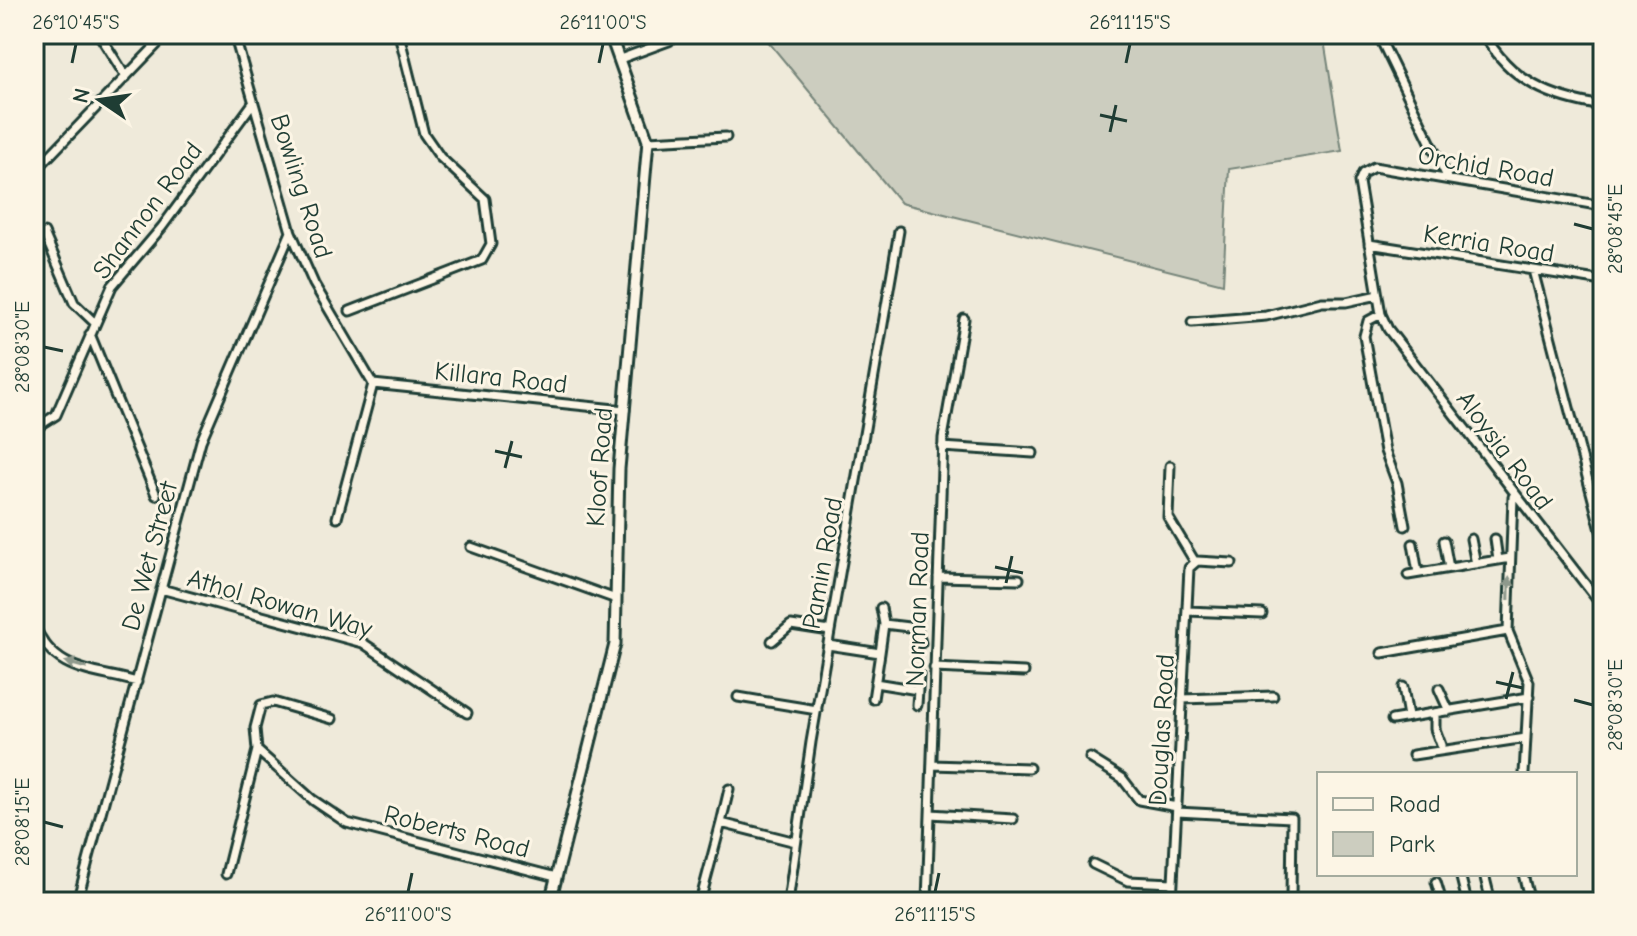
<svg xmlns="http://www.w3.org/2000/svg" width="1637" height="936" font-family="'Comic Neue',sans-serif">
<rect width="100%" height="100%" fill="#efeada"/>
<filter id="ink" filterUnits="userSpaceOnUse"><feTurbulence type="fractalNoise" baseFrequency=".0125" numOctaves="2"/><feDisplacementMap in="SourceGraphic" scale="16" xChannelSelector="R" yChannelSelector="G"/><feConvolveMatrix kernelMatrix="1 2 1 2 8 2 1 2 1" color-interpolation-filters="sRGB"/></filter>
<g filter="url(#ink)">
<path fill="#cccdbf" stroke="#76857a" stroke-width="2" d="M762 34H1323L1342 151 1229 169 1223 284 901 203Z"/>
<g fill="none" stroke-linecap="round" stroke-linejoin="round">
<defs>
<path id="minor" d="M99 34 126 77
M234 34 291 232 314 284 373 384
M1378 34 1448 179
M1484 34C1511 82 1551 98 1603 106
M620 59 669 41
M648 141 726 137
M34 149 42 163
M34 172 167 34
M1603 206 1374 167 1363 173 1359 182 1381 314 1388 329 1603 607
M44 233 74 303 95 323
M1369 244 1603 281
M1533 270 1603 538
M350 311 482 260 491 244 485 199 440 157 424 134 399 34
M1381 314 1368 321 1364 336 1385 451 1397 483 1405 526
M1192 322 1266 316 1322 302H1346L1378 295
M90 334 156 495
M373 384 625 410
M34 429 56 415 112 286 162 227 253 103
M942 447 1033 453
M1170 466 1168 517 1195 562
M1513 497 1508 631 1529 682 1524 774
M337 518 373 384
M1471 539 1476 564
M1495 539 1498 560
M1444 541 1449 568
M1413 544 1418 573
M471 547 616 599
M1408 575 1510 558
M938 577 1019 579
M161 589 363 643 467 713
M1187 611 1262 614
M884 624 917 628 921 643
M34 625C55 673 90 669 137 682
M772 641 791 625 830 631
M828 645 880 653 884 624 881 608
M1382 653 1508 631
M934 668 1024 672
M875 683 918 690 919 675
M1403 687 1408 717
M1439 689 1449 711
M738 697 817 710
M873 699 880 653
M1182 699 1273 696
M917 705 918 690
M1435 713V729L1441 745
M1392 720 1529 697
M257 750 313 800 347 823 556 877
M1413 755 1526 738
M1090 758 1122 778 1139 800 1177 807
M932 765 1029 768
M1177 812 1292 818 1291 898
M930 814 1013 819
M721 823 729 789
M1093 864 1128 881 1173 883
M226 874 257 750 255 728 261 705 273 702 332 719
M1460 874 1467 902
M1484 874 1491 902
M1523 874 1530 902
M1436 882 1442 902
M77 902 201 441 291 232
M700 902 721 823 796 842
M788 902 811 742 899 231
M927 902 943 438 964 319
M1172 902 1189 568 1197 561 1232 563"/>
<path id="major" d="M550 902 615 644 619 469 648 141 610 34"/>
</defs>
<use href="#minor" stroke="#1f3d34" stroke-width="13"/>
<use href="#major" stroke="#1f3d34" stroke-width="15"/>
<use href="#minor" stroke="#fcf5e5" stroke-width="7"/>
<use href="#major" stroke="#fcf5e5" stroke-width="9"/>
</g>
<defs><path id="oneway-solid" d="M-6-.8H1V-3.2L6.5 0L1 3.2V.8H-6Z" transform="scale(2)"/></defs>
<g fill="#8e998c">
<use href="#oneway-solid" transform="translate(1509 588) rotate(-89)"/>
<use href="#oneway-solid" transform="translate(76 665) rotate(-164)"/>
</g>
</g>
<path fill="none" stroke="#1f3d34" stroke-width="3" d="M72 63 76 44M599 63 603 44M1126 63 1130 44M1100 115 1127 121M1110 132 1116 105M1574 224 1593 229M44 347 63 351M495 451 522 457M505 468 512 441M995 567 1023 573M1006 583 1012 556M1496 682 1523 688M1506 699 1513 672M1574 700 1593 705M44 822 63 827M408 892 412 873M935 892 939 873"/>
<g text-anchor="middle" stroke-width="6" stroke-linejoin="round" paint-order="stroke">
<g font-size="26" fill="#1f3d34" stroke="#fcf5e5">
<text transform="translate(1486 166) rotate(10)" y="9">Orchid Road</text>
<text transform="translate(302 186) rotate(72)" y="9">Bowling Road</text>
<text transform="translate(147 210) rotate(-53)" y="9">Shannon Road</text>
<text transform="translate(1489 243) rotate(9)" y="9">Kerria Road</text>
<text transform="translate(501 377) rotate(6)" y="9">Killara Road</text>
<text transform="translate(1505 450) rotate(53)" y="9">Aloysia Road</text>
<text transform="translate(599 467) rotate(-86)" y="9">Kloof Road</text>
<text transform="translate(149 556) rotate(-75)" y="9">De Wet Street</text>
<text transform="translate(822 563) rotate(-80)" y="9">Pamin Road</text>
<text transform="translate(280 603) rotate(16)" y="9">Athol Rowan Way</text>
<text transform="translate(917 609) rotate(-88)" y="9">Norman Road</text>
<text transform="translate(1161 730) rotate(-87)" y="9">Douglas Road</text>
<text transform="translate(457 831) rotate(14)" y="9">Roberts Road</text>
</g>
</g>
<rect width="1637" height="936" fill="none" stroke="#fcf5e5" stroke-width="88"/>
<rect x="1317" y="772" width="260" height="104" fill="#fcf5e5" stroke="#a4ab9e" stroke-width="2"/>
<rect x="1333" y="798" width="40" height="12" fill="#fcf5e5" stroke="#a4ab9e" stroke-width="2"/>
<text x="1389" y="812" font-size="24" fill="#1f3d34">Road</text>
<rect x="1333" y="832" width="40" height="24" fill="#cccdbf" stroke="#a4ab9e" stroke-width="2"/>
<text x="1389" y="852" font-size="24" fill="#1f3d34">Park</text>
<g transform="translate(100 100) rotate(283)" stroke="#fcf5e5" stroke-width="6" paint-order="stroke">
<path d="M0-6L14 30L0 20L-14 30Z" fill="#1f3d34"/>
<text y="-12" font-size="22" font-weight="bold" text-anchor="middle" fill="#1f3d34">N</text>
</g>
<rect x="44" y="44" width="1549" height="848" fill="none" stroke="#1f3d34" stroke-width="3"/>
<g font-size="20" text-anchor="middle" fill="#1f3d34">
<text x="76" y="29">26°10'45"S</text>
<text x="603" y="29">26°11'00"S</text>
<text x="1130" y="29">26°11'15"S</text>
<text transform="translate(1615 229) rotate(-90)" y="7">28°08'45"E</text>
<text transform="translate(22 347) rotate(-90)" y="7">28°08'30"E</text>
<text transform="translate(1615 705) rotate(-90)" y="7">28°08'30"E</text>
<text transform="translate(22 822) rotate(-90)" y="7">28°08'15"E</text>
<text x="408" y="921">26°11'00"S</text>
<text x="935" y="921">26°11'15"S</text>
</g>
</svg>
